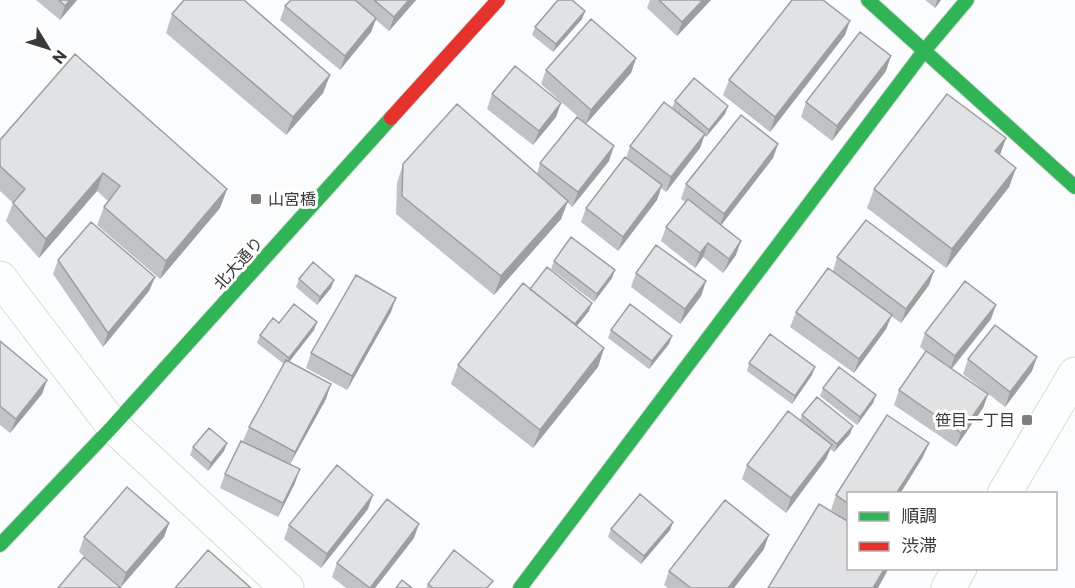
<svg xmlns="http://www.w3.org/2000/svg" width="1075" height="588" font-family="Commissioner,'Noto Sans JP',sans-serif">
<rect width="100%" height="100%" fill="#fafcfe"/>
<g fill="none" stroke-linecap="round" stroke-linejoin="round">
<defs>
<path id="street" d="M0 278 113 426 287 588
M1004 494 1075 374
M948 588 960 568"/>
<path id="fast" d="M868 0 1075 187
M0 545 113 426 391 118
M520 588 924 51 967 0"/>
<path id="jam" d="M391 118 498 0"/>
</defs>
<use href="#street" stroke="#d8d9db" stroke-width="35"/>
<use href="#fast" stroke="#d8d9db" stroke-width="16"/>
<use href="#jam" stroke="#d8d9db" stroke-width="16"/>
<use href="#street" stroke="#feffff" stroke-width="33"/>
<use href="#fast" stroke="#30b455" stroke-width="14"/>
<use href="#jam" stroke="#e5322d" stroke-width="14"/>
</g>
<path fill="#c1c2c4" d="M36 0H77L60 20Z
M291 0H416L389 31 376 20 371 32 340 70 280 20 285 6Z
M650 0H711L677 36 647 8Z
M925 0H941L935 8Z
M585 11 582 19 553 52 532 35 535 27Z
M172 14 330 75 323 93 286 135 166 33Z
M845 35 770 132 723 95 729 80Z
M636 58 631 73 586 124 609 161 572 207 567 202 561 219 494 295 396 214 397 183 403 164 537 174 540 163 585 123 541 84 546 70Z
M886 71 832 141 801 117 806 102Z
M492 94 561 103 556 117 533 145 487 109Z
M675 101 725 114 706 137 704 136 700 148 666 192 661 188 657 200 618 251 581 222 586 208 626 158 630 146 672 108Z
M1006 138 1000 155 1016 168 1009 187 946 268 867 208 874 189Z
M0 140 227 189 220 208 160 279 97 225 104 207 108 201 97 191 39 258 6 221 13 203 0 191Z
M778 144 773 158 721 225 736 255 723 273 703 257 695 268 661 241 666 227 685 202 681 199 686 184Z
M837 257 934 271 929 285 901 323 891 316 886 329 854 373 790 327 796 312 833 271Z
M58 260 155 277 149 291 103 347 53 274Z
M554 261 612 278 594 302 551 269Z
M636 273 706 281 701 296 680 324 631 287Z
M299 279 334 280 331 288 317 305 296 287Z
M530 289 589 311 577 326 604 348 598 367 533 448 451 384 458 365Z
M391 312 347 390 306 368 311 353Z
M991 319 952 369 988 394 983 408 956 447 894 405 899 390 926 352 920 347 925 333Z
M317 322 314 330 289 362 326 399 290 464 295 483 278 517 220 488 225 474 254 447 243 441 249 427 284 364 257 343 260 335 279 323Z
M611 330 669 344 649 369 608 338Z
M0 341 47 380 42 394 10 433 0 425Z
M968 359 1032 371 1005 407 963 374Z
M749 363 812 375 792 404 747 371Z
M823 388 873 403 857 425 820 396Z
M802 415 853 426 850 434 834 452 830 449 826 459 786 513 742 479 747 465 800 420Z
M227 443 224 451 208 471 190 455 193 447Z
M923 457 849 494V522L831 510 836 495Z
M368 509 321 568 284 539 289 525Z
M673 522 670 530 641 564 608 537 611 529Z
M169 523 164 537 121 587 79 552 84 537Z
M414 538 375 588H346L332 577 337 563Z
M764 549 734 588H668L664 585 669 571Z
M428 584 490 588H426Z"/>
<path fill="#9d9ea0" d="M70 0H77L60 20 65 6Z
M409 0H416L389 31 394 17Z
M703 0H711L677 36 682 22Z
M937 0H941L935 8Z
M585 11 582 19 553 52 556 44Z
M376 18 371 32 340 70 345 56Z
M850 21 845 35 770 132 775 117Z
M891 56 886 71 832 141 837 126Z
M636 58 631 73 586 124 591 110Z
M330 75 323 93 286 135 293 117Z
M561 103 556 117 533 145 539 131Z
M728 106 725 114 706 137 709 130Z
M705 134 700 148 666 192 671 177Z
M1006 138 999 157 995 151Z
M778 144 773 158 719 228 724 214Z
M614 146 609 161 572 207 578 192Z
M1016 168 1009 187 946 268 952 249Z
M103 173 97 191 39 258 46 239Z
M662 185 657 200 618 251 623 237Z
M227 189 220 208 160 279 166 261Z
M568 201 561 219 494 295 501 276Z
M741 241 736 255 723 273 729 259Z
M708 243 703 257 695 268 700 253Z
M615 270 612 278 594 302 597 294Z
M934 271 929 285 901 323 906 309Z
M155 277 149 291 103 347 108 333Z
M334 280 331 288 317 305 320 297Z
M706 281 701 296 680 324 685 309Z
M396 298 391 312 347 390 352 376Z
M592 303 589 311 572 332 575 324Z
M996 305 991 319 950 370 955 356Z
M892 315 886 329 854 373 859 359Z
M317 322 314 330 286 366 289 358Z
M672 336 669 344 649 369 652 361Z
M604 348 598 367 533 448 540 430Z
M1037 357 1032 371 1005 407 1010 392Z
M815 367 812 375 792 404 795 396Z
M47 380 42 394 10 433 16 419Z
M331 384 326 399 289 466 295 452Z
M988 394 983 408 956 447 961 433Z
M876 395 873 403 857 425 860 417Z
M853 426 850 434 834 452 837 444Z
M227 443 224 451 208 471 211 463Z
M929 443 923 457 900 494H896Z
M832 445 826 459 786 513 791 498Z
M300 469 295 483 278 517 283 503Z
M373 495 368 509 321 568 327 554Z
M673 522 670 530 641 564 644 556Z
M169 523 164 537 121 587 126 573Z
M419 524 414 538 375 588H370Z
M769 535 764 549 734 588H728Z
M885 568H889L878 588H873Z"/>
<path fill="#e0e2e4" stroke="#9d9ea0" stroke-width="1.5" d="M59 0H70L65 6Z
M184 0H244L330 75 293 117 172 14Z
M291 0H355L376 18 345 56 285 6Z
M374 0H409L394 17Z
M558 0H572L585 11 556 44 535 27Z
M659 0H703L682 22Z
M792 0H823L850 21 775 117 729 80Z
M591 19 636 58 591 110 546 70Z
M860 32 891 56 837 126 806 102Z
M75 54 227 189 166 261 104 207 120 186 103 173 46 239 13 203 25 189 0 166V140Z
M515 66 561 103 539 131 492 94Z
M694 78 728 106 709 130 675 101Z
M947 94 1006 138 995 151 1016 168 952 249 874 189Z
M664 102 705 134 671 177 630 146Z
M457 104 568 201 501 276 402 196 403 164Z
M741 115 778 144 724 214 686 184Z
M577 117 614 146 578 192 540 163Z
M625 157 662 185 623 237 586 208Z
M688 199 741 241 729 259 708 243 700 253 666 227Z
M866 220 934 271 906 309 837 257Z
M91 222 155 277 108 333 58 260Z
M571 237 615 270 597 294 554 261Z
M656 245 706 281 685 309 636 273Z
M313 262 334 280 320 297 299 279Z
M547 267 592 303 575 324 530 289Z
M828 268 892 315 859 359 796 312Z
M356 275 396 298 352 376 311 353Z
M965 281 996 305 955 356 925 333Z
M523 283 604 348 540 430 458 365Z
M294 304 317 322 289 358 260 335 273 318 279 323Z
M630 304 672 336 652 361 611 330Z
M995 325 1037 357 1010 392 968 359Z
M770 334 815 367 795 396 749 363Z
M0 341 47 380 16 419 0 406Z
M926 351 988 394 961 433 899 390Z
M286 360 331 384 295 452 249 427Z
M839 367 876 395 860 417 823 388Z
M817 397 853 426 837 444 802 415Z
M788 411 832 445 791 498 747 465Z
M887 415 929 443 896 494H849V504L836 495Z
M209 428 227 443 211 463 193 447Z
M241 441 300 469 283 503 225 474Z
M337 465 373 495 327 554 289 525Z
M127 487 169 523 126 573 84 537Z
M640 494 673 522 644 556 611 529Z
M387 499 419 524 370 588 337 563Z
M725 500 769 535 728 588H691L669 571Z
M819 504 849 522V568H885L873 588H768Z
M208 550 251 588H175Z
M454 550 493 581 487 588H433L428 584Z
M84 557 121 588H58Z
M402 580 412 588H396Z"/>
<g fill="#7d7e80" stroke="#fff" stroke-width="2">
<rect x="250" y="193" width="12" height="12" rx="3"/>
<rect x="1021" y="414" width="12" height="12" rx="3"/>
</g>
<g text-anchor="middle" stroke-width="6" stroke-linejoin="round" paint-order="stroke">
<g font-size="16" fill="#393a3c" stroke="#fff" text-anchor="start">
<text x="268" y="205">山宮橋</text>
<text x="1015" y="426" text-anchor="end">笹目一丁目</text>
</g>
<g font-size="16" fill="#393a3c" stroke="#fff">
<text transform="translate(238 263) rotate(-48)" y="6">北大通り</text>
</g>
</g>
<rect x="847" y="492" width="210" height="78" fill="#ffffff" stroke="#b0b0b1" stroke-width="1.5"/>
<rect x="859" y="512" width="30" height="9" fill="#30b455" stroke="#b0b0b1" stroke-width="1.5"/>
<text x="901" y="522" font-size="18" fill="#393a3c">順調</text>
<rect x="859" y="542" width="30" height="9" fill="#e5322d" stroke="#b0b0b1" stroke-width="1.5"/>
<text x="901" y="552" font-size="18" fill="#393a3c">渋滞</text>
<g transform="translate(48 48) rotate(128)" stroke="#ffffff" stroke-width="4.5" paint-order="stroke">
<path d="M0-4.5L10 22L0 15L-10 22Z" fill="#393a3c"/>
<text y="-9" font-size="16" font-weight="bold" text-anchor="middle" fill="#393a3c">N</text>
</g>
</svg>
